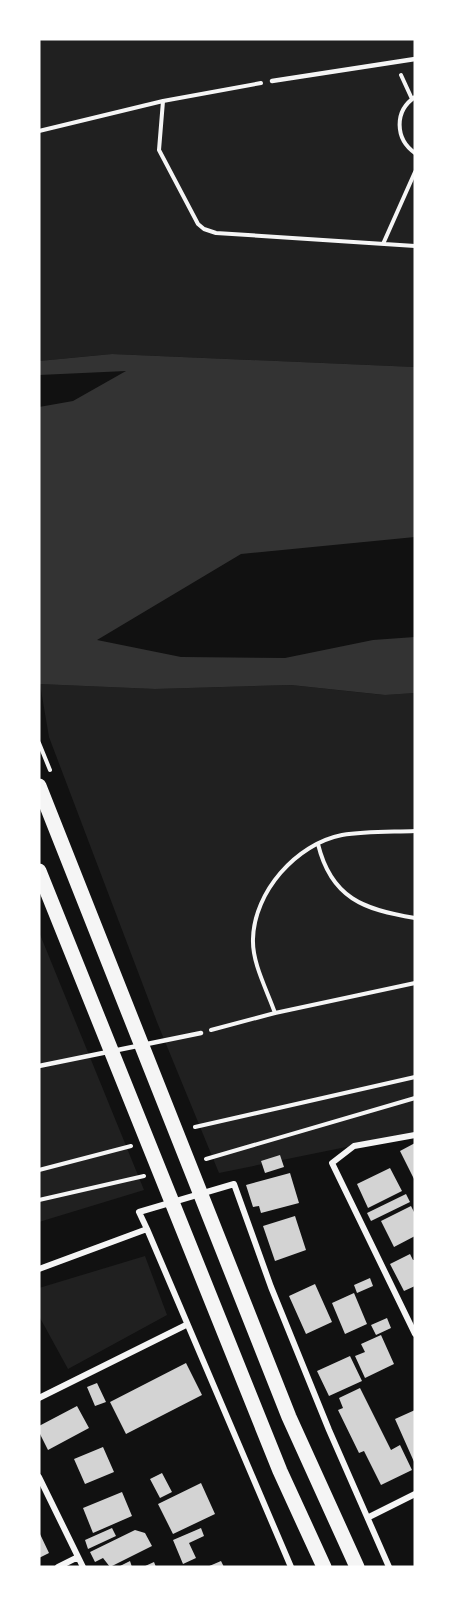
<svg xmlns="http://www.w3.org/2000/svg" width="454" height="1606" font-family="'DejaVu Sans',sans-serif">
<rect width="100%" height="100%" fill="#111"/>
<path fill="#202020" d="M39 39H415V367L112 354 39 361Z
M40 684 155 689 291 685 384 695 415 693V1133L219 1173 157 1022 49 737Z
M39 932 144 1190 39 1222Z
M145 1256 167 1315 68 1369 39 1316V1288Z"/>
<path fill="#333" d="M112 354 415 367V537L241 554 97 640 181 657 285 658 373 640 415 637V693L385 695 291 685 155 689 39 684V407L73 401 126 371 39 375V361Z"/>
<path fill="#d3d3d3" d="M415 1143V1181L400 1151Z
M280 1155 284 1167 265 1173 261 1161Z
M390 1168 402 1191 368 1208 357 1184Z
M290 1173 299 1203 261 1213 259 1206 253 1207 246 1185Z
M406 1194 410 1202 371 1221 367 1213Z
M411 1206 415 1214V1236L394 1247 381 1221Z
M295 1216 306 1250 275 1261 263 1226Z
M410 1254 413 1260H415V1286L404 1291 390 1264Z
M370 1278 373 1286 357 1293 354 1285Z
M315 1284 332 1322 306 1334 289 1296Z
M354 1293 367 1324 345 1334 332 1303Z
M387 1318 391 1328 376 1335 371 1325Z
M381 1335 394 1364 365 1378 355 1356 365 1352 361 1344Z
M350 1356 362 1381 329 1396 317 1371Z
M186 1363 202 1395 126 1434 110 1402Z
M97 1383 106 1402 95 1406 87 1387Z
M360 1388 391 1450 400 1445 412 1470 381 1485 364 1451 359 1453 338 1410 343 1408 339 1398Z
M77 1406 89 1428 48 1450 39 1432V1426Z
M415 1410V1464L395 1419Z
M103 1447 114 1472 85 1484 74 1459Z
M162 1473 172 1492 160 1498 150 1479Z
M201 1483 215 1514 173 1534 158 1504Z
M122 1492 132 1516 93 1533 83 1508Z
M112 1528 116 1536 88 1549 85 1540Z
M201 1528 204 1536 189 1543 196 1558 183 1564 173 1540Z
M135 1530 145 1533 152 1546 110 1567 103 1558 95 1562 90 1552Z
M39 1532 49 1553 39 1558Z
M130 1561 132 1567H118Z
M221 1561 224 1567H207Z
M154 1562 156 1567H143Z"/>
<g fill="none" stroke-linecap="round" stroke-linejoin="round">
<path stroke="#f5f5f5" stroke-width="4" d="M401 75 412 99
M415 97C394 111 395 139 415 153
M163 101 159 150 198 224 204 229 216 233 415 246
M39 131 163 101 261 83
M383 244 415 172
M39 743 50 770
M318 844C331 898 364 910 415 918
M275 1013C267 990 252 963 253 939 254 892 296 844 342 835 366 831 391 832 415 831
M211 1030 275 1013 415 983
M195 1127 415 1077
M206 1159 415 1098
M39 1170 131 1146
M39 1200 144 1176"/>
<path stroke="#f5f5f5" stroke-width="4.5" d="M272 81 415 59
M39 1066 201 1033"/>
<path stroke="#f5f5f5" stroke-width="6" d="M415 1135 354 1146 332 1163 415 1334
M147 1229 139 1212 234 1184 271 1287 329 1430 389 1567
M39 1269 147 1229 291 1567
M39 1398 186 1325
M39 1477 83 1567
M369 1517 415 1494
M58 1567 78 1557"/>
<path stroke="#f5f5f5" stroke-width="15" d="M39 786 289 1417 357 1567
M39 871 280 1471 324 1567"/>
</g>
<rect width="454" height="1606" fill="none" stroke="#ffffff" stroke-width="81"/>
</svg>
